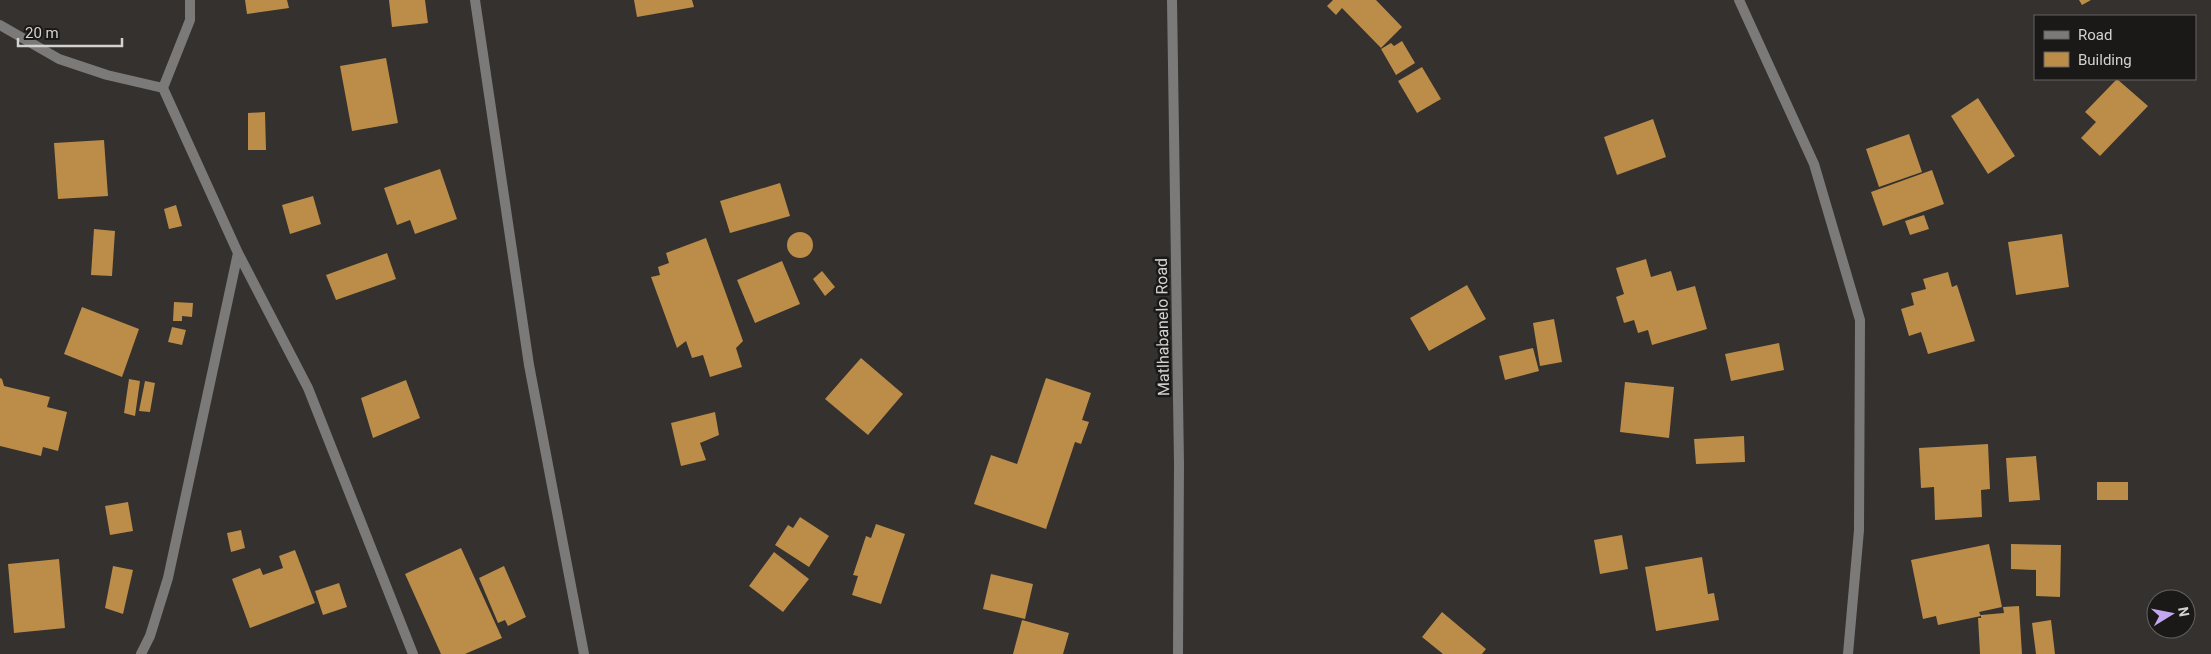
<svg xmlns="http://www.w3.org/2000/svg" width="2211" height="654" font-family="Roboto,sans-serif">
<rect width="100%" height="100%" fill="#34312e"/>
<path fill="#bc8c49" d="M245 0H287L289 8 247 14Z
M389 0H425L428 23 392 27Z
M634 0H692L694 7 637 17Z
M1333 0H1376L1402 27 1381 48 1342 8 1336 15 1327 6Z
M2079 0H2091L2082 5Z
M1402 41 1415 63 1396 75 1381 49 1391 43 1394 46Z
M386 58 398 123 352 131 340 66Z
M1422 67 1441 99 1417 113 1398 81Z
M2117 79 2148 106 2100 156 2081 138 2096 122 2085 112Z
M1978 98 2015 156 1988 174 1951 116Z
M265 112 266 150H248V113Z
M1653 119 1666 157 1617 175 1604 137Z
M1909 134 1922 172 1879 187 1866 149Z
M104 140 108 196 58 199 54 143Z
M440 169 457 219 415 234 410 220 397 225 384 188Z
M1932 170 1944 204 1883 226 1871 192Z
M780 183 790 216 730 233 720 201Z
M313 196 321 224 290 234 282 205Z
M176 205 182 226 169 229 164 209Z
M1924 215 1929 229 1910 235 1905 221Z
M94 229 115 231 112 276 91 275Z
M787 245a13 13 0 1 1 26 0a13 13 0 1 1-26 0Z
M2062 234 2069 287 2016 295 2008 242Z
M706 238 743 341 736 348 742 367 710 377 703 355 692 358 686 341 677 348 651 277 660 275 658 267 669 263 666 253Z
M387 253 396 279 336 300 326 275Z
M1646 259 1651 277 1671 271 1677 291 1695 286 1707 329 1652 345 1648 330 1638 333 1634 320 1624 323 1616 297 1624 294 1616 268Z
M782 261 800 304 755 323 737 280Z
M822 271 835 287 825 296 813 279Z
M1948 272 1952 287 1957 285 1975 341 1928 354 1921 332 1909 336 1901 309 1914 305 1911 293 1926 289 1923 279Z
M1467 285 1486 319 1429 351 1410 318Z
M174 302 193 303 192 317 182 316V321H173Z
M82 307 139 329 122 377 64 354Z
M1554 319 1562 362 1540 366 1533 323Z
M172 327 186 330 182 345 168 342Z
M1779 343 1784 370 1731 381 1725 354Z
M1533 348 1539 371 1505 380 1499 356Z
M861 358 903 394 868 435 825 399Z
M0 378 2 379 4 386 50 397 47 407 67 412 58 451 43 447 41 456 0 446Z
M1046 378 1091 393 1082 420 1089 422 1081 444 1075 442 1046 529 974 504 991 455 1017 464Z
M129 379 140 381 135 416 124 413Z
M406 380 420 418 373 438 361 398Z
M145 381 155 383 150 412 139 411Z
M1625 382 1674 387 1669 438 1620 432Z
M715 412 719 435 700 443 706 460 681 466 671 423Z
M1744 436 1745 462 1696 464 1694 439Z
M1988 444 1990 489 1981 490 1982 517 1935 520 1934 487 1921 488 1919 448Z
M2036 456 2040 500 2009 502 2006 458Z
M2097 482H2128V500H2097Z
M128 502 133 531 110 535 105 506Z
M800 517 829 536 809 567 775 545 788 525 793 528Z
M876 524 905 534 881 604 852 595 858 576 853 575 866 536 871 538Z
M241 530 245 548 231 552 227 533Z
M1622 535 1628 569 1600 574 1594 540Z
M1989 544 2002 607 1979 612 1981 616 1938 625 1936 616 1923 619 1911 560Z
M2011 544 2061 545 2060 597 2036 596V570L2011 569Z
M461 548 502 638 465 654H441L405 574Z
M295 550 315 603 250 628 232 579 260 568 263 575 283 568 279 556Z
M774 552 809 579 783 612 749 586Z
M1702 557 1708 594 1714 593 1719 620 1656 631 1645 567Z
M59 559 65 628 14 633 8 564Z
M113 566 133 570 123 614 105 608Z
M504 566 526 617 508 626 505 620 498 623 479 578Z
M991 574 1033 584 1025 619 983 609Z
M339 583 347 607 323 615 315 591Z
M2019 606 2022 654H1980L1978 618H1981V615L2004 613 2003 607Z
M1442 612 1486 649 1482 654H1443L1422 637Z
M1022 620 1069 633 1063 654H1013Z
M2051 620 2055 654H2036L2032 623Z"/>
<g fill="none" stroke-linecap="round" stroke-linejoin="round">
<path stroke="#7c7a79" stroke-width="10" d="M1739 0 1814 164 1860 320 1859 530 1848 654"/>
<path stroke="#7c7a79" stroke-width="10" d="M475 0 529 365 584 654
M1172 0 1179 464 1178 654
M0 25 59 59 107 75 163 88 238 253 308 388 413 654
M163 88 190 20V0
M141 654 150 636 168 578 238 253"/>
</g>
<g text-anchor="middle" stroke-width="5" stroke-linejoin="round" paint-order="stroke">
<g font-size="16" fill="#d4d2d0" stroke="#1b1918">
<text transform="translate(1162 327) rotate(-91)" y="6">Matlhabanelo Road</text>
</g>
</g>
<rect x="2034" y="15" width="162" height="65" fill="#1b1918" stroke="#656362"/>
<rect x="2044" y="31" width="25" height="8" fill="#7c7a79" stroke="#656362"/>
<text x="2078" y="40" font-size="15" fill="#d4d2d0">Road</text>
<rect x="2044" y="52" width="25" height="15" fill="#bc8c49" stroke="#656362"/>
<text x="2078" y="65" font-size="15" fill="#d4d2d0">Building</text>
<g transform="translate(2171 614) rotate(80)"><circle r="24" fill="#1b1918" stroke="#656362"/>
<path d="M0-4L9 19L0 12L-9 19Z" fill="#c5a6f0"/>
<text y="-8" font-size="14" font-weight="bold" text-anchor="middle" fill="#d4d2d0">N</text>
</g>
<path d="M18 38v8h104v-8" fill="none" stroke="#d4d2d0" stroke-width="2.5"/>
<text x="25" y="38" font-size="15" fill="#d4d2d0" stroke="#1b1918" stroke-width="4" paint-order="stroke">20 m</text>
</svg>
